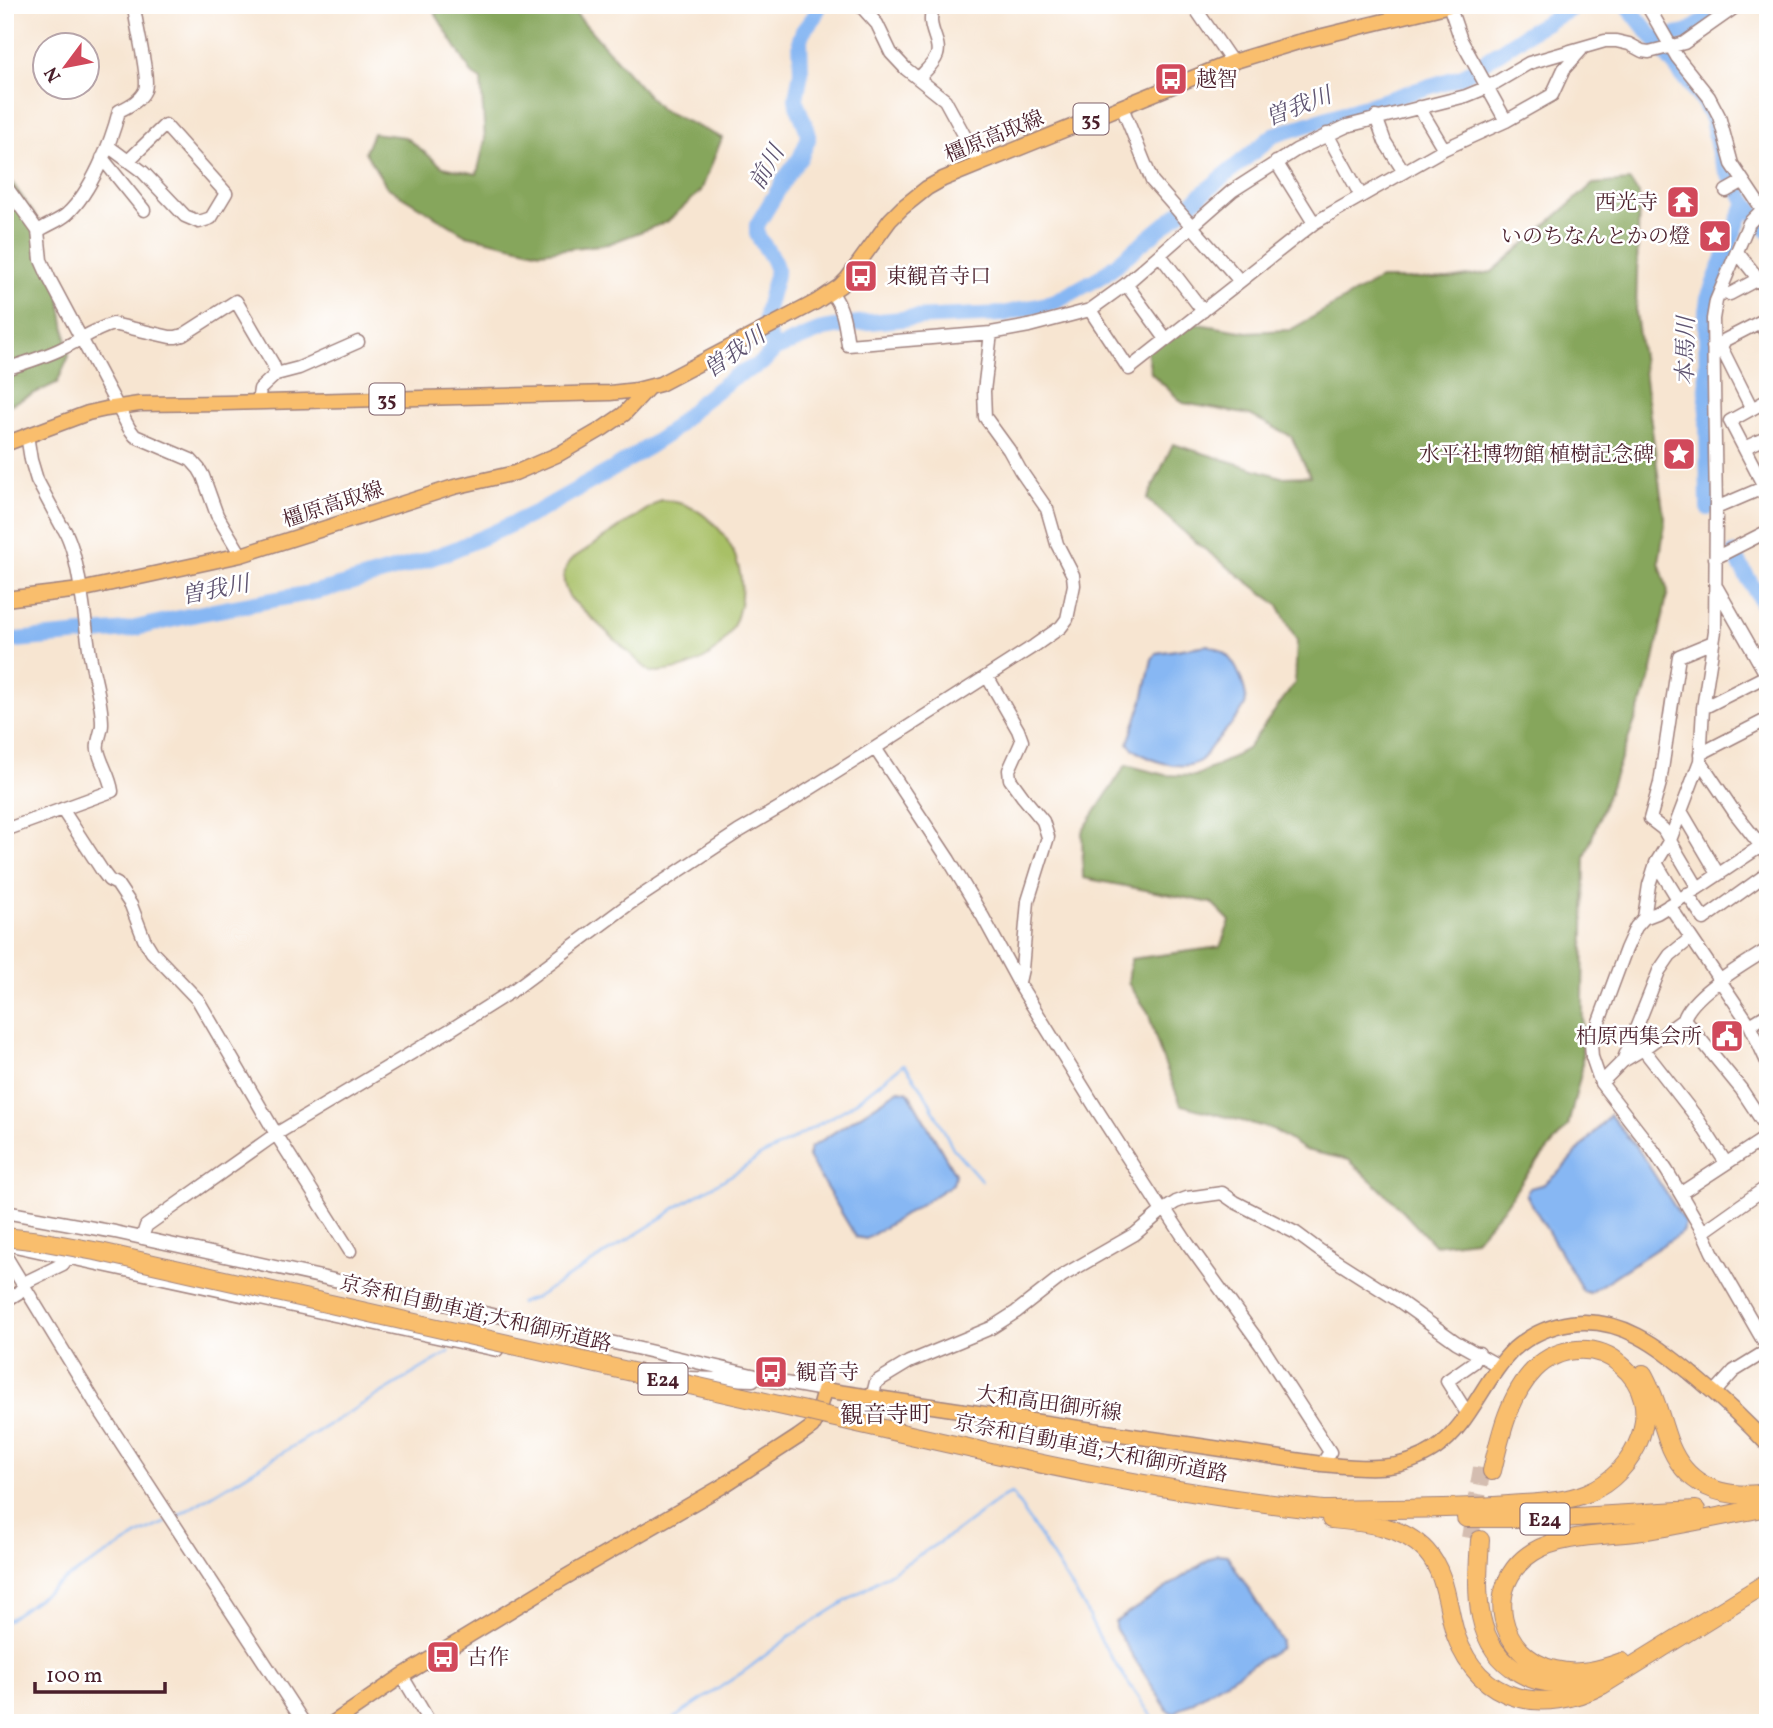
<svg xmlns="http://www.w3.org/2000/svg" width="1773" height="1728" font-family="Vollkorn,'Noto Serif JP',serif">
<rect width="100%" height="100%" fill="#fff"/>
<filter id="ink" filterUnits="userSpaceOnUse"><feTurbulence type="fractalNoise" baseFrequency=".0143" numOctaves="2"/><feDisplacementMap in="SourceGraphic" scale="14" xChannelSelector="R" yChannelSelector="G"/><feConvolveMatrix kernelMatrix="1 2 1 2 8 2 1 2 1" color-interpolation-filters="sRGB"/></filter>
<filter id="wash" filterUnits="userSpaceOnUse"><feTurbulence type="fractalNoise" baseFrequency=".00686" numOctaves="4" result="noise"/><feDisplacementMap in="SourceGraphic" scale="28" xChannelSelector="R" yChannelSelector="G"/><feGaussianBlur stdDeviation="1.57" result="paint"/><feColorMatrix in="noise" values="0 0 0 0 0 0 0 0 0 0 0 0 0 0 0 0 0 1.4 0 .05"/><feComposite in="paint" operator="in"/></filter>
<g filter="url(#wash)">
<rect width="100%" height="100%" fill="#f7e5d1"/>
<path fill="#a8c066" stroke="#797048" stroke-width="2" d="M661 500C678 501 693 506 706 517 751 551 755 623 707 657 690 668 670 672 650 672L570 598C562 585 561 571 572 559Z"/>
<path fill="#86a65b" stroke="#686243" stroke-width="2" d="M430 5H571L577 15 660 109 722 138 701 191 667 222 608 244 540 252 466 235 387 187 365 152 373 133 405 137 443 167 477 174 485 140 481 80 473 75Z
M5 172 38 220 40 248 56 272 69 356 57 383 5 407Z
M1630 181 1639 195 1636 314 1665 524 1659 562 1668 591 1650 680 1585 857 1582 1069 1568 1126 1524 1178 1506 1205 1475 1240 1434 1245 1392 1200 1349 1160 1305 1150 1272 1129 1181 1105 1160 1052 1148 1012 1128 983 1131 959 1220 947 1230 921 1212 903 1083 878 1082 832 1126 765 1165 775 1195 776 1218 765 1247 749 1295 683 1297 641 1278 605 1194 541 1147 499 1173 444 1281 477 1310 476 1291 436 1250 415 1183 403 1151 373 1147 351 1173 330 1198 324 1247 332 1290 330 1380 279H1449L1492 272 1593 184Z"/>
<path fill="#87b7f3" stroke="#686b8f" stroke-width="2" d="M1208 645C1217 648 1225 652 1231 660 1238 669 1249 694 1245 705 1240 718 1220 735 1211 747 1208 751 1205 757 1201 760 1184 774 1139 759 1128 743L1143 700 1152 659 1156 653Z
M899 1090 908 1092 955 1174 953 1184 866 1239 856 1237 808 1157 810 1148Z
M1610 1115 1640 1152 1685 1223 1682 1232 1678 1235 1589 1293 1583 1291 1526 1194 1530 1188 1544 1184 1559 1172Z
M1217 1554 1227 1555 1281 1641 1280 1648 1174 1713 1168 1711 1115 1628V1622Z"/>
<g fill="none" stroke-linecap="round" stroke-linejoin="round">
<path stroke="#87b7f3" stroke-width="2.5" d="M520 1303 535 1298 662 1218 675 1208 742 1169 760 1156 788 1142 849 1107 904 1064 923 1090 953 1148 982 1181
M176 1517 449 1352
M5 1622 64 1580 142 1533 167 1522
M667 1723 746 1670 792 1635 954 1533 1004 1496 1012 1493 1085 1608C1100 1646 1133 1688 1156 1723"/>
<path stroke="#87b7f3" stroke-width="16" d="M1627 5 1704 103 1712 119 1719 153 1725 168 1746 202 1768 231
M1653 39 1687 33 1727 5
M775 349C761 326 765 315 772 290 774 283 777 276 776 268 773 255 763 246 757 234V225L786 177 800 158 808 140V132L797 105 796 98 801 72 800 39 803 31 814 17 820 5
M1708 508 1706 313 1708 298 1746 202
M1734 554 1768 613
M5 641 127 630 197 614 310 593 336 587 420 562 453 550 497 531 539 511 620 465 669 433 701 402 734 377 762 363 775 349 824 329 858 323 913 318 1003 314 1055 302 1102 276 1274 135 1463 76 1529 32 1578 5"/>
</g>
</g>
<g filter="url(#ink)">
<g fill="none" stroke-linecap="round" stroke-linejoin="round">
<path stroke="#d4bdb0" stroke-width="18" stroke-dasharray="18 9" stroke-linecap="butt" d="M1470 1538 1482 1468"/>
<defs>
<path id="minor" d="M860 5 877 24 891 53 906 69 945 100 980 164
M1193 5 1232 62
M1453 5 1451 11 1461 40 1506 121
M1647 5 1677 57 1709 97 1719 116 1732 164 1768 218
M919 78C924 72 934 64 937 55 942 40 923 26 935 5
M1122 107 1152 181 1240 281
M1419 107 1444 149
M1376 117 1385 142 1404 172
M1327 134 1361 196
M108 146 143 172 185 216 199 222 211 218 226 193 165 125 129 160
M102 158 144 210
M1276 162 1314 223
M5 185 38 231 41 260 49 278 129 428 135 436 191 460 199 469 203 476 217 515 241 555
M1726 191 1742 182
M1762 210 1749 223 1716 301 1713 319 1716 508 1715 631 1703 708 1700 761 1735 813 1768 855
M38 231C47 225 59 221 67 214 91 192 111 143 119 111 129 106 140 101 145 90 150 77 135 24 134 5
M1737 252 1768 291
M1160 255 1203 311
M1126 284 1166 339
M831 292C844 308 845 326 848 345L991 333 1029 326 1090 310 1126 284 1232 191 1296 150 1347 126 1466 96 1488 87 1529 63 1605 41H1616L1629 44 1642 51 1649 52 1684 43 1738 5
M1720 293 1730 294 1758 279
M1090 310 1129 369 1314 223 1444 149 1506 121 1552 95 1564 69 1581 50
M1713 347H1721L1752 409
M1721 347 1725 340 1760 322 1768 337
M5 369C25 363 45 357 63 348 80 340 95 329 113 324L170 337H176L183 335 236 301 273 364 276 374 260 389 258 402
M276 374 299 368 358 342
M1768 400 1730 421 1768 494
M1744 448 1768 437
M1716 508 1765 487
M1715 558 1768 531
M1717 588 1767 676
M987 676 1018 730 1022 741 1009 770 1010 779 1023 797 1043 821 1048 837 1028 901 1022 969 1019 982
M1703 708 1768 675
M875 748 949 860 983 917 1021 987 1099 1113 1162 1211
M1700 754 1768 719
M62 809 103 872 109 880 117 884 131 905 144 939 152 952 198 1000 276 1134 350 1251
M1681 811 1718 874
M5 830 112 791C110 776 101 764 98 750 96 741 102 733 102 724 102 701 94 678 90 655 85 625 79 546 61 525L37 480 31 460 27 435
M1767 842 1698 888 1657 913 1644 918 1636 927 1626 949 1591 1043 1592 1057 1601 1083 1653 1150 1667 1171 1703 1232 1712 1252 1768 1349
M1656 863 1678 899
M1698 888 1663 829 1650 819 1660 783 1679 656 1713 642
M1687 894 1704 919 1768 873
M1669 905 1750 1025 1768 1064
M1644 918 1649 885 1656 863 1670 840 1700 761
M1684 1019 1741 1089 1768 1130
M1750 1025 1768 1014
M1643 1049 1697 1118 1726 1163
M1623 1061 1659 971 1670 955 1691 938
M1601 1083 1623 1061 1643 1049 1684 1019C1693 993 1745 964 1768 949
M1681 1193 1768 1136
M1165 1209 1188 1244 1261 1345 1330 1452 1322 1464
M5 1212 115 1232 498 1316 752 1375 768 1380 824 1390
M1703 1232 1768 1186
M142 1238 146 1226 276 1134 450 1030 515 989 629 904 738 832 789 802 875 748 1034 646 1061 627 1067 619 1074 585 1073 575 1057 544 1047 509 1020 470 1009 450 985 417 984 391 991 333
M15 1246 497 1350
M5 1255 99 1409 304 1723
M5 1301 18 1293 28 1281 63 1264 68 1257
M688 1378 753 1380
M1714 1393 1734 1371 1768 1350
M872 1398 876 1382 909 1362 991 1328 1016 1312 1062 1276 1135 1234 1162 1211 1176 1202 1187 1198 1222 1193 1235 1202 1296 1233 1319 1250 1399 1301 1456 1342 1499 1366
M1467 1413 1447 1381 1474 1362 1479 1353
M402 1676 430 1723"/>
<path id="major" d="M5 444 88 413 106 409 139 404 224 403 610 393 637 390 660 384 816 302 840 286 847 279 890 220 902 208 927 188 943 179 1232 62 1298 42 1450 5
M5 599 80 590 241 555 454 487 515 473 559 454 602 429 624 414 648 388
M333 1723 402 1676 557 1582 721 1487 798 1437 812 1427 816 1420 824 1390 1322 1464C1363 1468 1399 1473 1435 1449 1470 1425 1484 1378 1514 1349 1530 1335 1550 1326 1571 1323 1623 1316 1661 1349 1698 1379 1723 1400 1746 1421 1768 1445"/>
<path id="highway" d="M1643 1374C1655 1395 1660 1417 1668 1440 1684 1486 1722 1500 1768 1493
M1323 1510C1385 1508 1447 1510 1509 1505 1535 1503 1562 1503 1587 1493 1636 1474 1669 1404 1621 1365 1609 1354 1594 1349 1577 1350 1561 1351 1546 1358 1535 1369 1509 1395 1500 1436 1492 1471
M1466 1518H1560L1696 1510
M1331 1519C1364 1522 1402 1525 1426 1551 1447 1574 1447 1608 1456 1636 1480 1703 1543 1715 1602 1685L1768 1582
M1480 1540C1477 1588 1471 1645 1520 1673 1540 1685 1561 1685 1583 1679
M1622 1662C1600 1670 1578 1676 1555 1670 1498 1657 1482 1584 1533 1552 1562 1534 1608 1536 1642 1531 1684 1524 1726 1515 1768 1507"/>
</defs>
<use href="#minor" stroke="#a0827e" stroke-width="15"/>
<use href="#major" stroke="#a0827e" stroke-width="17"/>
<use href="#highway" stroke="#a0827e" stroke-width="20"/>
<use href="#minor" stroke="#fff" stroke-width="12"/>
<use href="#major" stroke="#f9be6d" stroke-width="14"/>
<use href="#highway" stroke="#f9be6d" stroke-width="18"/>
<defs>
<path id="highway-bridge" d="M5 1237 40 1241 100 1252C330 1304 561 1356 792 1408 968 1448 1143 1491 1323 1510"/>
</defs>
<use href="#highway-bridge" stroke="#a0827e" stroke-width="20" stroke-linecap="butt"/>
<use href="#highway-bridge" stroke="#f9be6d" stroke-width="18"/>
</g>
</g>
<defs>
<symbol id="bus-square" viewBox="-11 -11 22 22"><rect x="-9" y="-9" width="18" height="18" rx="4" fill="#d1495b" stroke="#fff"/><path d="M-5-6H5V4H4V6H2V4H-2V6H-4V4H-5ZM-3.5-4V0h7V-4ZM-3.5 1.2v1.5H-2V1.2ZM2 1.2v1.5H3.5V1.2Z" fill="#fff"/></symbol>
<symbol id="temple-square" viewBox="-11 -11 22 22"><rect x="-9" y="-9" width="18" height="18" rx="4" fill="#d1495b" stroke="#fff"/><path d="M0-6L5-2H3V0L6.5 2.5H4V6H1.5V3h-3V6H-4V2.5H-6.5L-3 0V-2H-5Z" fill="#fff"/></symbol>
<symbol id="sight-square" viewBox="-11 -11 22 22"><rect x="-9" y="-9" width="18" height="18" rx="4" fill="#d1495b" stroke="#fff"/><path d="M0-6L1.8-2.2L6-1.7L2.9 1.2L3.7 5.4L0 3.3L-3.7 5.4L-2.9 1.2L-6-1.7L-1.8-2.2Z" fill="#fff"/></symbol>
<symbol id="civic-square" viewBox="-11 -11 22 22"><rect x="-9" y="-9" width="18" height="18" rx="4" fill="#d1495b" stroke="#fff"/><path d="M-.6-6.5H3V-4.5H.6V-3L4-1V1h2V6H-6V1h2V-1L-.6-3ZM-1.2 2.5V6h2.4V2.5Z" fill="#fff"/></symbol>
</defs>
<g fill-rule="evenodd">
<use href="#bus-square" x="1152" y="60" width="38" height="38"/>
<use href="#temple-square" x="1664" y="183" width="38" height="38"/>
<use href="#sight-square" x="1696" y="217" width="38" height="38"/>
<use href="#bus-square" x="842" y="257" width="38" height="38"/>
<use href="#sight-square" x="1660" y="435" width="38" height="38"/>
<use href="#civic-square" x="1708" y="1017" width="38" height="38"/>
<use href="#bus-square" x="752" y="1353" width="38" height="38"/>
<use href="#bus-square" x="424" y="1638" width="38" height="38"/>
</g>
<g text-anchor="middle" stroke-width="5" stroke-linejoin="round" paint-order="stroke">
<g fill="#fff" stroke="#80626b" stroke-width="2">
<rect x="1073.5" y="103.5" width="35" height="31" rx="5"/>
<rect x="369.5" y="383.5" width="35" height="31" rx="5"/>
<rect x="638.5" y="1363.5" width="49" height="31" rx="5"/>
<rect x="1520.5" y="1503.5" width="49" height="31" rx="5"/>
</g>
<g font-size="19" font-weight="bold" fill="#4a1f2b">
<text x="1091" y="126">35</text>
<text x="387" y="406">35</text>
<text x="663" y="1386">E24</text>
<text x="1545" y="1526">E24</text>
</g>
<g font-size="21" fill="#4a1f2b" stroke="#fff" text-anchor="start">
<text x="1196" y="86">越智</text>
<text x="1658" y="209" text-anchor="end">西光寺</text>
<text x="1690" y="243" text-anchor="end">いのちなんとかの燈</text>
<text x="886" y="283">東観音寺口</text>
<text x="1654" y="461" text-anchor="end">水平社博物館 植樹記念碑</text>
<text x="1702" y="1043" text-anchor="end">柏原西集会所</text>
<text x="796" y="1379">観音寺</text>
<text x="467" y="1664">古作</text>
</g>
<g font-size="21" fill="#4a1f2b" stroke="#fff">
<text transform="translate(994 136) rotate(-22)" y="7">橿原高取線</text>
<text transform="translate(333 504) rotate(-18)" y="7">橿原高取線</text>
<text transform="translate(476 1313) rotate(13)" y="7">京奈和自動車道;大和御所道路</text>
<text transform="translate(1049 1403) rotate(8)" y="7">大和高田御所線</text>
<text transform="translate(1091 1448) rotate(11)" y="7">京奈和自動車道;大和御所道路</text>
</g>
<g font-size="23" font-style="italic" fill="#5f5471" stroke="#fff">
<text transform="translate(1298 106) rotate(-21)" y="8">曽我川</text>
<text transform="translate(766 167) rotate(-60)" y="8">前川</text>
<text transform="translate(1685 351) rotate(-89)" y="8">本馬川</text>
<text transform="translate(734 352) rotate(-35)" y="8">曽我川</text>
<text transform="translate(215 589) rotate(-11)" y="8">曽我川</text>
</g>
<g font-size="23" fill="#4a1f2b" stroke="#fff">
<text x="886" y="1422">観音寺町</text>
</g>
</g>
<rect width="1773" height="1728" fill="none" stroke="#fff" stroke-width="28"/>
<g transform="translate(66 66) rotate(238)"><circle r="33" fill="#ffffff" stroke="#b7a5aa" stroke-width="2"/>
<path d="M0-5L12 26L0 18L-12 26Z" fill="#d1495b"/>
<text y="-10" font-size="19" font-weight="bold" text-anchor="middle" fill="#4a1f2b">N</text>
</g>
<path d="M35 1682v10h130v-10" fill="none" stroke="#4a1f2b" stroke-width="3.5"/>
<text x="46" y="1682" font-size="21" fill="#4a1f2b" stroke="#ffffff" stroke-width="5" paint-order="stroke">100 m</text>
</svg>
